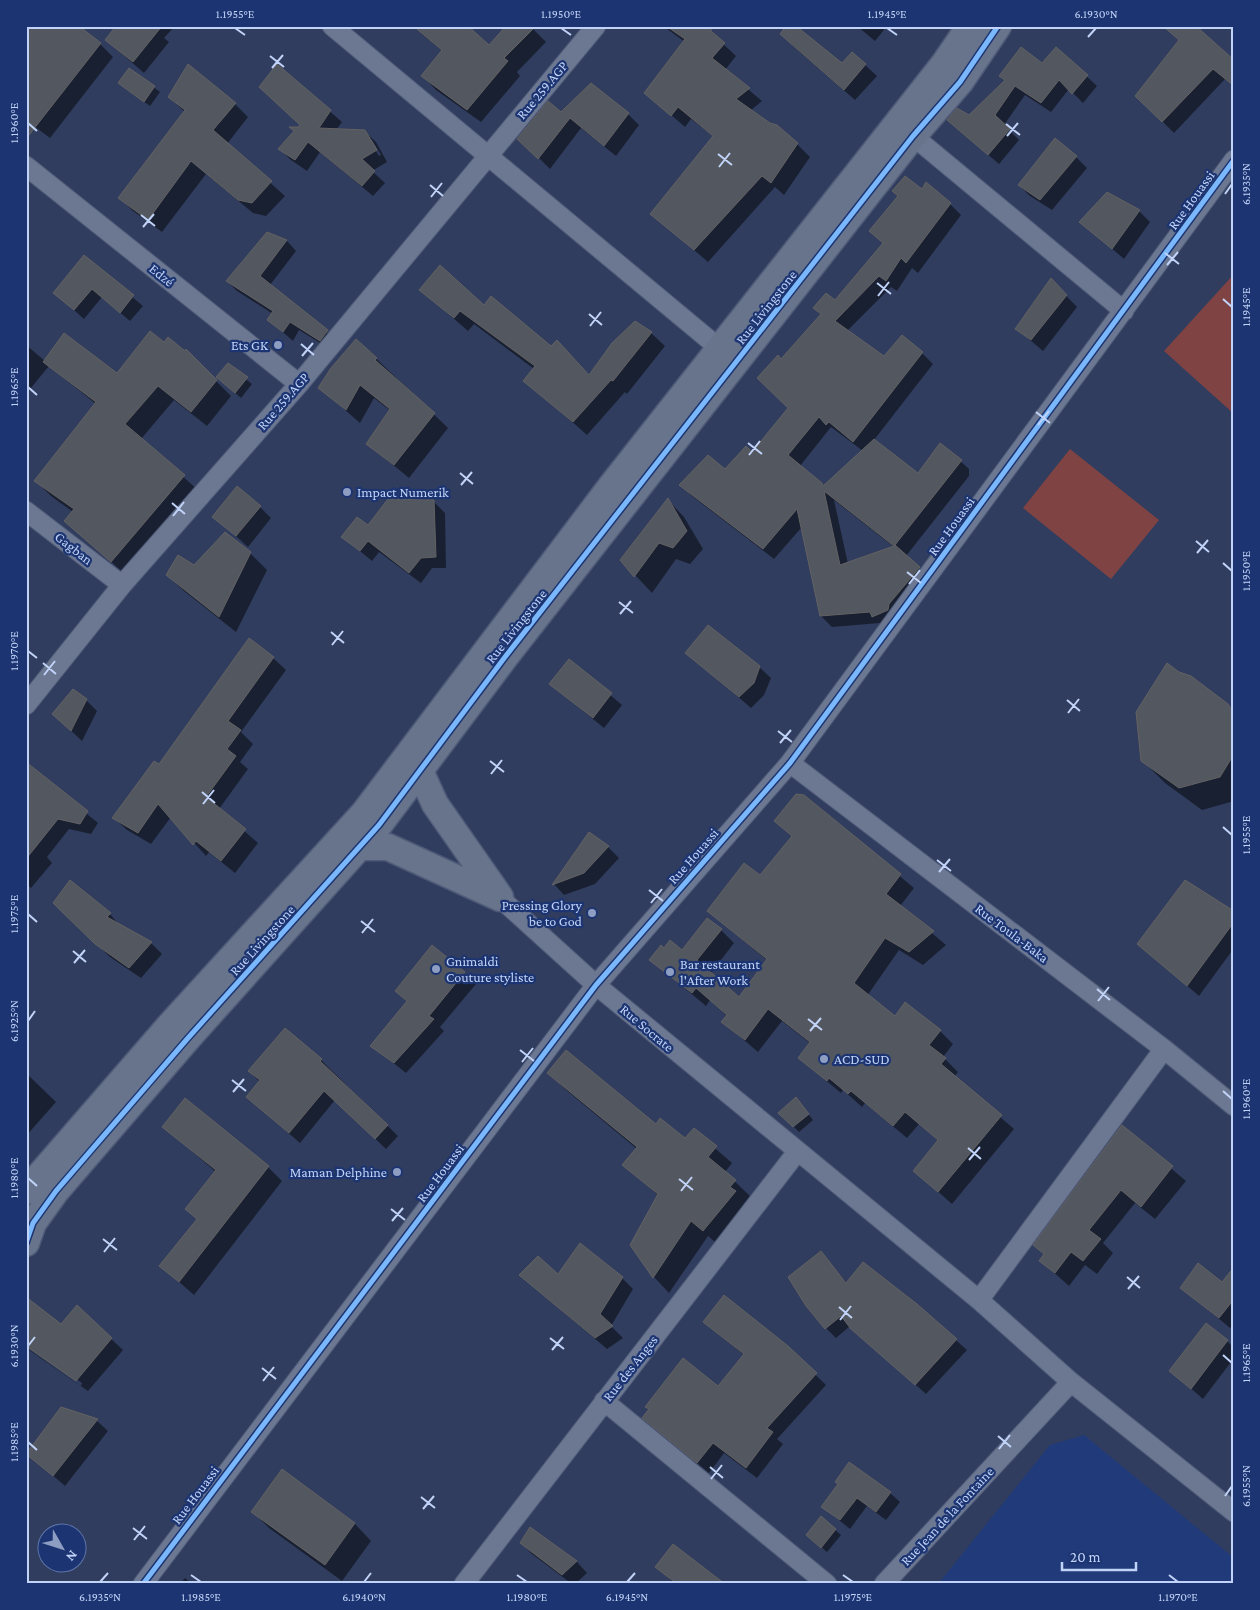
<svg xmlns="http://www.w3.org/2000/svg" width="1260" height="1610" font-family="'Crimson Pro',serif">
<rect width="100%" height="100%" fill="#303d5e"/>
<path fill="#213b7a" d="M1084 1435 1234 1558V1584H938L1050 1445Z"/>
<path fill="#804344" d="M1234 274V414L1164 351Z
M1070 449 1159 520 1111 579 1023 508Z"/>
<path fill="#0007" fill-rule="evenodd" d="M117 26H175L164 38 169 42 144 73 106 40Z
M412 26H466L489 46 530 26 546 42 517 72 520 76 481 122 436 90 423 76 443 51Z
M663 26H704L736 56 725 70 762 101 750 111 797 144 810 157 784 195 775 187 708 262 651 213 714 137 691 119 685 127 646 93 685 42Z
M857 26H887L875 41Z
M1168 29 1234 61V86L1225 79 1174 133 1137 96 1180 41Z
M100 44 113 57 50 138 26 120Z
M792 45 843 64 852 53 877 76 855 100Z
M1056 48 1097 86 1083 103 1069 89 1051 112 1025 95 1004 125 1019 140 999 164 959 130 969 117 1043 65Z
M278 66 342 122 336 130 364 131 376 142 387 162 372 171 385 183 373 196 320 152 307 171 291 160 280 149 301 125ZM369 140H372L381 155 379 156Z
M129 69 160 92 150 106 125 88Z
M169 97 235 104 248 117 227 144 285 196 266 216 253 213 206 174 162 232 133 211 120 198 185 112Z
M561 113 628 114 639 125 616 156 581 128 550 169 519 138Z
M1076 157 1087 168 1052 210 1030 196 1019 185Z
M922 191 950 204 961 215 918 273 912 268 897 291 891 287 847 331 884 357 922 353 933 364 874 440 918 475 957 458 969 469V476L906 556 930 579 884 627 880 623 832 627 821 616 802 527 774 559 692 496 681 485 725 470 753 454 789 408 781 361 821 315 815 308 835 301 884 244 871 231ZM831 427 863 451 824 486 800 466ZM834 500 894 547 848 564Z
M1139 211 1150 222 1124 259 1081 222Z
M267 234 287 241 296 251 270 285 337 341 330 349 299 330 293 341 269 320 273 314 237 291 227 281Z
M84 257 143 306 130 321 102 297 84 319 55 293Z
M1051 280 1077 307 1043 351 1017 329Z
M421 290 484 307 589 376 651 333 665 346 627 394 625 392 587 435 525 380 534 369 474 324 468 331Z
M357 340 448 428 409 478 368 444 391 411 374 398 360 423 320 388Z
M164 343 185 352 186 351 231 396 207 426 174 400 141 439 199 491 127 576 66 521 73 512 51 496 36 481 96 404 49 366 26 394V345L45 361 118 375Z
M228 365 252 384 241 398 223 382Z
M668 500 684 517 703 549 690 564 676 559 652 593 621 560Z
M434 502 445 513 446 568H432L421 583 379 552 372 561 343 537Z
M260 507 271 518 248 547 214 516Z
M250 553 267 570 236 632 184 591 167 575Z
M686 652 759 667 771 678 764 695 751 708Z
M273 658 286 670 241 732 253 744 240 762 248 769 219 809 258 843 235 873 209 852 206 856 171 817 151 844 127 830 114 818 159 766Z
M569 660 622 705 604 728 550 684Z
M86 700 97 711 82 741 65 725Z
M1227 705 1234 712V801L1202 810 1165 783 1142 760Z
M26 764 98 823 91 834 69 829 47 857 52 863 31 888 26 884Z
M804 796 914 888 900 906 946 945 923 965 899 950 867 996 895 1018 940 1031 953 1044 943 1057 958 1072 954 1077 1014 1129 952 1204 915 1171 939 1141 919 1124 907 1138 865 1103 862 1107 843 1090 841 1093 799 1058 811 1044 782 1021 758 1052 723 1022 727 1016 710 1000 706 1006 651 960 664 949 682 951 721 930 734 943 711 973 740 999 767 960 708 911 760 877 793 837 775 821Z
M608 847 619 858 595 884 564 895 554 884Z
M55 903 110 914 120 926 151 943 162 954 141 978 110 957Z
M1234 913V948L1199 996 1139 944Z
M433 947 476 984 440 1027 444 1031 406 1073 372 1046 408 1002 396 991Z
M285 1029 321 1060 398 1136 386 1149 335 1100 300 1143 247 1097 260 1082 249 1071Z
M26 1073 56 1102 26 1136Z
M549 1073 685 1140 694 1130 732 1163 725 1172 751 1197 746 1203 751 1208 720 1246 708 1236 669 1293 654 1277 631 1245 658 1195 624 1165 637 1149 565 1089Z
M796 1099 813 1120 799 1132 780 1113Z
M164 1127 268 1167 282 1181 194 1295 161 1266 198 1220 216 1172Z
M1122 1127 1186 1181 1155 1219 1135 1203 1103 1243 1113 1253 1097 1274 1085 1265 1069 1286 1041 1261 1045 1255 1035 1245Z
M821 1253 847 1283 916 1305 967 1350 926 1394 850 1326 836 1338 826 1328Z
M1234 1269V1324L1230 1328 1181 1287 1223 1284Z
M520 1275 622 1278 633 1289 611 1326 623 1338 607 1349Z
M26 1307 61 1326 77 1307 123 1350 88 1391 26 1348ZM27 1345 82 1383 81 1386 27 1348Z
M704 1322 787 1347 826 1385 777 1439 783 1444 757 1478 724 1453 709 1473 644 1418 650 1410 646 1407 718 1388 744 1355Z
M1206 1325 1234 1347V1358L1203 1399 1171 1371Z
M61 1409 97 1421 108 1431 65 1486 28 1454Z
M282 1471 355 1524 371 1541 342 1581 269 1528 253 1512Z
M839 1485 890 1493 900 1502 886 1520 867 1506 850 1529 823 1507Z
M821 1518 841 1535 827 1552 813 1540Z
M530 1529 577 1562 587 1573 575 1584H572L532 1554 521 1543Z
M657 1567 720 1584H675Z
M185 1578 192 1584H180Z"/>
<path fill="#53575f" stroke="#636263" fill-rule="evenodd" d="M26 26H79L101 43 26 139Z
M116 26H162L133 62 105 40Z
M413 26H468L489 45 506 26H536L504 58 508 61 467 110 421 76 442 50Z
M666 26H711V31L725 43 712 58 750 88 736 99 770 123 777 125 798 143 771 183 762 176 694 250 650 214 713 136 678 107 671 116 644 93 685 39Z
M786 26H796L842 63 852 52 866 64 844 90 780 34Z
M1163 26H1196L1234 60V86L1213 69 1162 122 1135 96 1179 40Z
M1021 47 1042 63 1056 47 1088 75 1072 94 1059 80 1041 103 1015 86 995 115 1010 129 988 155 947 120 957 108 969 115 1005 80 999 76Z
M188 64 236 103 213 130 272 181 252 203 238 200 191 161 148 220 118 198 185 110 168 97Z
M277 64 331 110 319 128 365 130 377 150 362 159 375 171 362 186 308 142 295 160 278 149 294 131 289 127H298L300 125 259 87Z
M129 68 155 86 144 102 118 83Z
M591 83 629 113 604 146 570 118 538 159 517 139 548 101 561 112Z
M1055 138 1077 156 1040 200 1018 185Z
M905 176 922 189 926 182 951 203 906 263 901 258 886 281 879 276 835 321 884 356 902 335 923 352 853 442 829 422 826 425 819 417 788 455 822 483 823 486 874 439 918 473 940 443 962 460 895 545 920 567 889 604 888 610 872 617 870 612 820 616 797 509 763 549 679 485 708 455 725 469 746 446 752 452 788 408 757 378 778 355 781 359 821 314 813 308 826 293 835 300 883 243 869 231 898 196 892 191ZM824 491 894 546 840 565Z
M1107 192 1140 210 1112 249 1079 222Z
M267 232 287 240 260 276 328 330 320 341 290 322 283 332 267 320 273 311 226 281Z
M84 255 134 295 120 313 92 289 74 310 53 293Z
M440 265 484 305 491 296 551 346 557 340 589 375 612 343 635 321 652 332 613 381 611 380 573 422 523 381 535 366 460 311 454 318 419 290Z
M1051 278 1067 295 1031 340 1015 329Z
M150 331 164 342 168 337 185 351 186 349 217 380 191 412 158 386 125 424 185 475 111 562 64 521 74 509 34 481 96 402 43 362 64 333 117 373Z
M356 339 377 358 375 360 435 413 394 465 366 444 390 409 360 385 346 410 318 388 331 368Z
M228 363 248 377 235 393 216 377Z
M237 486 261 506 236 536 212 517Z
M668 498 687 531 673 548 659 543 634 577 620 560Z
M388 499 434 500 436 557 421 558 409 573 368 541 360 551 341 537 357 517 368 525Z
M225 532 251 552 219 617 166 575 178 555 194 565Z
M708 625 760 666 754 683 739 697 685 653Z
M249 638 274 657 228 721 241 730 227 749 236 756 206 797 246 829 221 861 196 841 193 845 158 804 138 833 112 818 154 761 159 764Z
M569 659 612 693 593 718 549 684Z
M1167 663 1179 672 1191 676 1228 704 1234 714V754L1220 777 1179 788 1141 761 1136 712Z
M73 689 87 699 71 731 52 714Z
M26 762 88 811 80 824 58 819 26 859Z
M796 794 804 795 901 874 886 894 934 931 909 952 885 938 854 983 895 1016 905 1002 941 1030 929 1045 946 1058 941 1064 1002 1115 938 1192 913 1171 938 1140 905 1112 893 1126 851 1091 848 1094 829 1078 827 1081 798 1058 810 1042 768 1009 745 1040 721 1022 727 1015 696 988 692 993 649 960 661 945 664 948 670 940 682 950 707 918 722 929 697 960 739 997 767 959 707 911 744 863 760 875 792 836 774 821Z
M589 832 609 846 584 873 552 885Z
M70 880 111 913 107 917 152 942 129 968 95 944 53 903Z
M1185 880 1234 911V922L1187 986 1137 944Z
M432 945 465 972 429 1016 434 1019 394 1063 370 1046 407 1001 395 991Z
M285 1028 322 1059 320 1061 388 1125 375 1139 324 1091 289 1133 246 1097 260 1080 248 1071Z
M566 1050 656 1124 660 1118 685 1138 694 1128 717 1146 708 1157 736 1180 730 1187 736 1191 703 1231 691 1221 653 1278 630 1245 658 1194 622 1165 637 1147 547 1073Z
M796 1097 809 1114 793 1127 778 1113Z
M185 1098 269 1166 179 1282 159 1266 197 1219 185 1209 216 1170 162 1127Z
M1122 1125 1173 1166 1141 1207 1121 1190 1089 1230 1101 1239 1083 1261 1071 1252 1055 1273 1039 1261 1044 1254 1033 1245Z
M580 1243 623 1277 600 1314 613 1326 595 1338 519 1275 538 1256 558 1274Z
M821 1251 846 1283 863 1262 917 1304 957 1339 915 1385 851 1329 841 1316 825 1329 806 1306 788 1277Z
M1198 1263 1222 1282 1234 1267V1299L1219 1318 1180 1288Z
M724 1295 788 1346 817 1373 767 1428 773 1432 746 1468 713 1443 697 1463 642 1418 649 1409 645 1407 683 1358 718 1386 744 1354 703 1322Z
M26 1297 61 1324 77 1305 112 1338 76 1381 26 1346Z
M1206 1323 1228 1340 1191 1389 1169 1371Z
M61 1407 98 1419 53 1476 26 1454Z
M849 1462 891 1492 876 1512 857 1498 840 1520 821 1507 838 1484 835 1482Z
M282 1469 355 1523 325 1565 251 1512Z
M821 1516 836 1529 821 1548 806 1535Z
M530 1527 577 1561 562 1575 520 1543Z
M673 1544 725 1584H677L655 1567Z"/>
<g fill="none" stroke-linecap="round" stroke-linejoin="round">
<defs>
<path id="street" d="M332 26 719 348
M913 136 1124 311
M26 166 299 384
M26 511 122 585
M26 705 122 585 299 384 596 26
M790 763 1164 1049 1234 1106
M500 898 596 985 979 1300 1071 1382 1234 1512
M979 1300 1164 1049
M604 1401 827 1584
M143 1584 596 985 790 763 1234 160
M464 1584 797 1152
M884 1584 1071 1382"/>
<path id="secondary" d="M420 771 435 804 500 897
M360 847H388L500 898
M26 1191 171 1024 364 813 612 485 944 64 970 26
M26 1243 33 1223 56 1191 188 1038 379 825 505 657 913 136 960 82 998 26"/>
</defs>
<use href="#street" stroke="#4f5a78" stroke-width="21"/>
<use href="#secondary" stroke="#4f5a78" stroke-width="29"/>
<use href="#street" stroke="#6c7791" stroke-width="19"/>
<use href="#secondary" stroke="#68748b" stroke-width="26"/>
<defs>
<path id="cycleway" d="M26 1243 33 1223 56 1191 188 1038 379 825 505 657 913 136 960 82 998 26
M143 1584 596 985 790 763 1234 160"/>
</defs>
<use href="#cycleway" stroke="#1c3572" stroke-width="8"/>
<use href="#cycleway" stroke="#7ab7fb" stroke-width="5"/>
</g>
<path fill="none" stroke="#c1d3f8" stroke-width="2" d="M235 28 245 35M561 28 571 35M887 28 897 35M1088 37 1096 28M270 56 284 67M272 68 283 55M28 123 37 131M1006 124 1020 135M1007 136 1018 123M718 154 732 165M719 167 730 153M430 185 443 196M1225 194 1232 184M431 197 442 183M141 215 155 226M143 227 154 214M1165 253 1179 264M1167 265 1178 252M877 283 891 294M878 296 889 282M1223 299 1232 307M589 314 602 325M590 326 601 312M301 344 314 355M302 356 313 343M28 387 37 395M1036 412 1050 423M1038 425 1049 411M748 443 762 454M749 455 760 441M460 473 473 484M461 485 472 472M172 503 185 514M173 516 184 502M1196 541 1209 552M1197 553 1208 540M1223 563 1232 571M907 572 921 583M909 584 920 570M619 602 633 613M620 614 631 601M331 632 344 643M332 645 343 631M28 651 37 658M43 663 56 674M44 675 55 661M1067 700 1080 711M1068 713 1079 699M778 731 792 742M780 743 791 730M490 761 504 772M491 774 502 760M202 792 215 803M203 804 214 790M1223 827 1232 835M937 860 951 871M939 872 950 859M649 890 663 901M651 903 662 889M28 914 37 922M361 921 375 932M362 933 373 919M73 951 86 962M74 963 85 950M1097 989 1110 1000M1098 1001 1109 987M808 1019 822 1030M28 1021 35 1011M810 1031 821 1018M520 1050 534 1061M522 1062 533 1048M232 1080 246 1091M1223 1091 1232 1099M233 1092 244 1079M968 1148 981 1159M969 1160 980 1147M28 1178 37 1186M679 1179 693 1190M681 1191 692 1177M391 1209 405 1220M392 1221 403 1208M103 1239 117 1250M104 1252 115 1238M1127 1277 1140 1288M1128 1289 1139 1276M839 1307 852 1318M840 1320 851 1306M550 1338 564 1349M28 1346 35 1337M552 1350 563 1337M1223 1355 1232 1363M262 1368 276 1379M263 1381 274 1367M998 1436 1011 1447M28 1442 37 1450M999 1449 1010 1435M710 1467 723 1478M711 1479 722 1465M1225 1496 1232 1486M421 1497 435 1508M423 1509 434 1496M133 1528 147 1539M134 1540 145 1526M191 1575 201 1582M517 1575 527 1582M843 1575 853 1582M1169 1575 1178 1582M100 1582 108 1573M364 1582 371 1573M627 1582 635 1573"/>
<g fill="#8e9ec2" stroke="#1c3572" stroke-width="2">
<circle cx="278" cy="345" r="5"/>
<circle cx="347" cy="492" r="5"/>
<circle cx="592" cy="913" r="5"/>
<circle cx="436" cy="969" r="5"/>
<circle cx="670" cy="972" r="5"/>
<circle cx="824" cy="1059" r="5"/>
<circle cx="397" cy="1172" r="5"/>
</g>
<g text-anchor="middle" stroke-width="4.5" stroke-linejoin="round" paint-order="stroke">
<g font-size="14" fill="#c1d3f8" stroke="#1c3572">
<text transform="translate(542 90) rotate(-50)" y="5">Rue 259.AGP</text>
<text transform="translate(1191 200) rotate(-54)" y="5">Rue Houassi</text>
<text transform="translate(162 275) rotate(39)" y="5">Edzé</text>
<text transform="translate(766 307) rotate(-52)" y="5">Rue Livingstone</text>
<text transform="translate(283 401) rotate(-49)" y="5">Rue 259.AGP</text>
<text transform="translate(951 526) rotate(-54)" y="5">Rue Houassi</text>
<text transform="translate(74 548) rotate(38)" y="5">Gagban</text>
<text transform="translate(516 626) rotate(-52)" y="5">Rue Livingstone</text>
<text transform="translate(693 856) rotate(-49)" y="5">Rue Houassi</text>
<text transform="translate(1012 933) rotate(37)" y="5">Rue Toula-Baka</text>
<text transform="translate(262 940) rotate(-48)" y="5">Rue Livingstone</text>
<text transform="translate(647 1028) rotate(40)" y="5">Rue Socrate</text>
<text transform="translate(440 1173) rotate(-53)" y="5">Rue Houassi</text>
<text transform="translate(630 1368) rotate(-52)" y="5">Rue des Anges</text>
<text transform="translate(195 1495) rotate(-53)" y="5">Rue Houassi</text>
<text transform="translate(947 1516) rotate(-47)" y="5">Rue Jean de la Fontaine</text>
</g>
<g font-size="14" fill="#c1d3f8" stroke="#1c3572" text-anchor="start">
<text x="268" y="350" text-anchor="end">Ets GK</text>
<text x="357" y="497">Impact Numerik</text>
<text x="582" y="910" text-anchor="end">Pressing Glory<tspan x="582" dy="16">be to God</tspan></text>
<text x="446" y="966">Gnimaldi<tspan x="446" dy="16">Couture styliste</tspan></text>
<text x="680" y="969">Bar restaurant<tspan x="680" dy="16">l'After Work</tspan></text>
<text x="834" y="1064">ACD-SUD</text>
<text x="387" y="1177" text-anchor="end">Maman Delphine</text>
</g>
</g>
<rect width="1260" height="1610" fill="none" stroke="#1c3572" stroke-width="55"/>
<g transform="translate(62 1548) rotate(129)"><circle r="24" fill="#1c3572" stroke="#5e74a8"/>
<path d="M0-4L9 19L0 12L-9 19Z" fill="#8e9ec2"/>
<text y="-8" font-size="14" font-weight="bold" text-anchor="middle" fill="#c1d3f8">N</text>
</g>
<path d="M1062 1562v8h74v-8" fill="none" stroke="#c1d3f8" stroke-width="2.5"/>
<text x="1070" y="1562" font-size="15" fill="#c1d3f8" stroke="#1c3572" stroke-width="4" paint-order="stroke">20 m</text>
<rect x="28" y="28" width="1204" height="1554" fill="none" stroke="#c1d3f8" stroke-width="2"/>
<g font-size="12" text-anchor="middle" fill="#c1d3f8">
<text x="235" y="18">1.1955°E</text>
<text x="561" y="18">1.1950°E</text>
<text x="887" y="18">1.1945°E</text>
<text x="1096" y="18">6.1930°N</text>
<text transform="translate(14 123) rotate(-90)" y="4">1.1960°E</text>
<text transform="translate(1246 184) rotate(-90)" y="4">6.1935°N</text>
<text transform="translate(1246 307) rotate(-90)" y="4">1.1945°E</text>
<text transform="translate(14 387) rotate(-90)" y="4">1.1965°E</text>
<text transform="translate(1246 571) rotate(-90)" y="4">1.1950°E</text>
<text transform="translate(14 651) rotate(-90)" y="4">1.1970°E</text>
<text transform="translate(1246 835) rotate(-90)" y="4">1.1955°E</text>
<text transform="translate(14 914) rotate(-90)" y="4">1.1975°E</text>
<text transform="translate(14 1021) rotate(-90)" y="4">6.1925°N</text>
<text transform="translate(1246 1099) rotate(-90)" y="4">1.1960°E</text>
<text transform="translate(14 1178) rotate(-90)" y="4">1.1980°E</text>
<text transform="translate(14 1346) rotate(-90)" y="4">6.1930°N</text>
<text transform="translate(1246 1363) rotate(-90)" y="4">1.1965°E</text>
<text transform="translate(14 1442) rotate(-90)" y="4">1.1985°E</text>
<text transform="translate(1246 1486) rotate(-90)" y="4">6.1955°N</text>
<text x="100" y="1601">6.1935°N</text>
<text x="201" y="1601">1.1985°E</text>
<text x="364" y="1601">6.1940°N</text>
<text x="527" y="1601">1.1980°E</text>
<text x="627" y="1601">6.1945°N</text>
<text x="853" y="1601">1.1975°E</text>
<text x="1178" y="1601">1.1970°E</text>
</g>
</svg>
